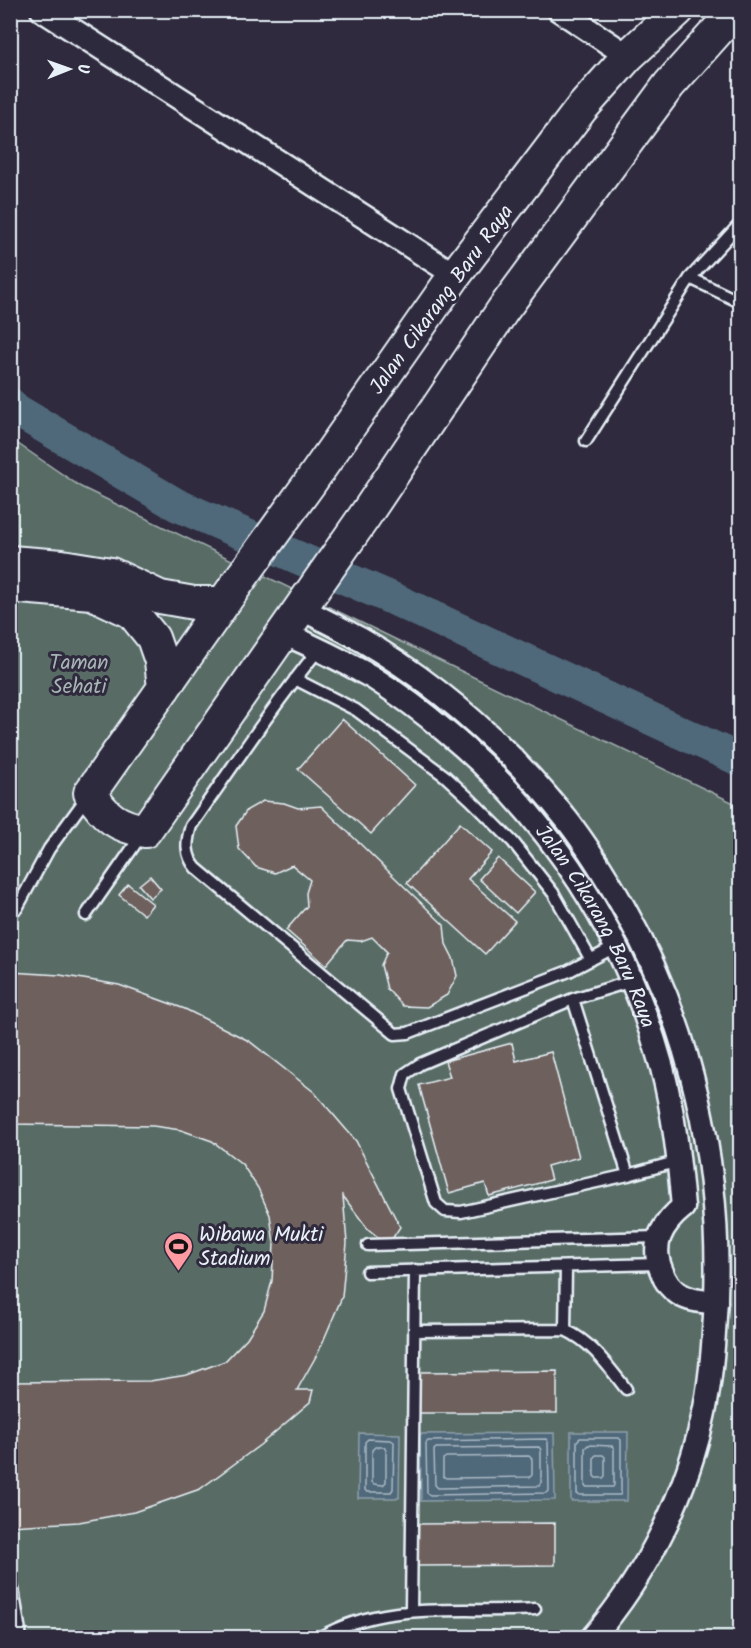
<svg xmlns="http://www.w3.org/2000/svg" width="751" height="1648" font-family="Kalam,sans-serif">
<rect width="100%" height="100%" fill="#2f2a3d"/>
<filter id="ink" filterUnits="userSpaceOnUse"><feTurbulence type="fractalNoise" baseFrequency=".0167" numOctaves="2"/><feDisplacementMap in="SourceGraphic" scale="12" xChannelSelector="R" yChannelSelector="G"/><feConvolveMatrix kernelMatrix="1 2 1 2 8 2 1 2 1" color-interpolation-filters="sRGB"/></filter>
<g filter="url(#ink)">
<path fill="#596c65" stroke="#a0aeae" stroke-width="1.5" d="M11 439 81 487 740 806V1637H11Z"/>
<path fill="#50687a" stroke="#8d9fac" stroke-width="1.5" d="M571 1432H628L627 1501H571Z
M359 1433 400 1434 399 1498H358Z
M554 1433 555 1500 421 1501 420 1434Z"/>
<g fill="none" stroke-linecap="round" stroke-linejoin="round">
<path stroke="#abbac6" stroke-width="1.5" d="M580 1438H619L621 1440V1492L620 1495H580L577 1494V1441Z
M368 1439 391 1440 394 1442 393 1489 391 1492H367L365 1490V1442Z
M546 1439 548 1442 549 1491 547 1493 430 1495 427 1493 426 1443 428 1441Z
M588 1445 612 1446 614 1447V1485L613 1487H587L585 1486V1448Z
M375 1447H384L386 1450V1482L383 1485 374 1484 372 1482V1450Z
M539 1447 541 1450V1483L539 1486 438 1488 435 1485 434 1450 436 1448Z
M596 1455H603L605 1457V1476L603 1478H596L594 1476V1457Z
M529 1456 532 1459V1475L530 1477 446 1478 443 1476V1459L446 1457Z"/>
<path stroke="#50687a" stroke-width="33" d="M10 404 16 410 177 505 398 601 740 760"/>
</g>
<path fill="#6e615d" stroke="#e8f1f8" stroke-width="1.5" d="M342 719 415 785 371 834 298 769Z
M263 801 284 803 298 808 321 806 444 925 446 944 453 958 457 976 447 995 427 1007 403 1006 387 989 381 965 387 952 372 937 361 941 347 940 326 965 286 930 307 906 306 893 310 880 292 865 275 873 256 867 239 849 236 826 247 810Z
M460 823 492 852 468 879 515 921 485 954 407 883Z
M498 858 535 892 516 913 479 879Z
M150 876 161 889 150 898 139 885Z
M128 884 153 904 144 915 119 895Z
M10 972 60 975 119 985 185 1009 249 1041 314 1092 356 1141 400 1227 388 1245 368 1229 343 1196 347 1243 342 1297 319 1351 297 1390H313L310 1402 260 1445 200 1489 134 1512 79 1522 10 1526V1382L150 1381 187 1375 225 1361 247 1338 264 1311 272 1281 274 1244 270 1215 258 1188 242 1164 212 1141 181 1130 153 1126 10 1124Z
M512 1043 516 1061 551 1052 579 1157 547 1166 551 1180 489 1196 485 1183 449 1193 419 1085 450 1077 445 1061Z
M557 1371V1413H419V1372Z
M555 1523V1565L417 1566V1524Z"/>
<g fill="none" stroke-linecap="round" stroke-linejoin="round">
<defs>
<path id="lane" d="M690 278 740 302
M586 441 690 278 740 224
M319 649C273 706 233 766 191 826 186 842 185 855 196 868L395 1034 408 1033 569 971 617 946
M295 679 356 710 445 776 470 799 513 842 554 894 591 960
M17 908 49 849 87 797
M86 915 143 833
M632 981 573 999 420 1064 405 1074 401 1089 436 1203 445 1211 461 1212 628 1175 679 1161
M573 999 628 1175
M368 1245 659 1237
M367 1272 658 1264
M565 1330 566 1267
M414 1331 565 1330C592 1342 608 1366 626 1389
M13 1589 21 1638
M411 1611 415 1270
M319 1638C387 1599 461 1614 535 1609"/>
<g id="street">
<path d="M42 10 455 275"/>
<path d="M559 10 628 56"/>
<path d="M300 608C320 618 340 628 360 639 440 685 510 749 567 820 589 848 607 878 624 908 691 1027 721 1162 716 1298 714 1335 712 1372 705 1408 688 1491 648 1574 592 1638"/>
<path id="s1" d="M283 633C313 646 343 661 372 677 397 693 422 711 445 731 551 818 626 936 662 1068 674 1114 679 1160 683 1207"/>
<path d="M683 1207C661 1225 650 1245 662 1272 665 1281 671 1289 679 1294 690 1301 703 1302 716 1302"/>
</g>
<path id="secondary" d="M678 10 628 56 581 109 455 275 309 484 241 578 90 793C105 817 117 826 145 831L364 517 503 310 669 85 736 10
M10 562 62 566 111 574 160 597 194 603H223
M10 588 20 587 92 593 132 612 153 638 161 661 164 688"/>
</defs>
<use href="#lane" stroke="#e8f1f8" stroke-width="15"/>
<use href="#street" stroke="#e8f1f8" stroke-width="27"/>
<use href="#secondary" stroke="#e8f1f8" stroke-width="36"/>
<use href="#lane" stroke="#2f2a3d" stroke-width="10"/>
<use href="#street" stroke="#2f2a3d" stroke-width="22"/>
<use href="#secondary" stroke="#2f2a3d" stroke-width="32"/>
</g>
</g>
<defs>
<symbol id="stadium-pin" viewBox="-11 -11 22 30"><path d="M0 17L-7.5 6A9.5 9.5 0 1 1 7.5 6Z" fill="#ff9aa2" stroke="#2f2a3d"/><path d="M0-5a6.5 5 0 1 0 0 10a6.5 5 0 1 0 0-10ZM-3.5-1.8h7v3.6h-7Z" fill="#111"/></symbol>
</defs>
<g fill-rule="evenodd">
<use href="#stadium-pin" x="162" y="1230" width="33" height="45"/>
</g>
<g text-anchor="middle" stroke-width="6" stroke-linejoin="round" paint-order="stroke">
<g font-size="21" fill="#e8f1f8" stroke="#2f2a3d">
<text transform="translate(441 299) rotate(-54)" y="7">Jalan Cikarang Baru Raya</text>
<text dy="7" stroke="none"><textPath href="#s1" startOffset="440">Jalan Cikarang Baru Raya</textPath></text>
</g>
<g font-size="21" fill="#a8b5b6" stroke="#2f2a3d">
<text x="79" y="669">Taman<tspan x="79" dy="24">Sehati</tspan></text>
</g>
<g font-size="21" fill="#e8f1f8" stroke="#2f2a3d" text-anchor="start">
<text x="199" y="1241">Wibawa Mukti<tspan x="199" dy="24">Stadium</tspan></text>
</g>
</g>
<rect width="751" height="1648" fill="none" stroke="#2f2a3d" stroke-width="36"/>
<rect x="18" y="18" width="715" height="1612" fill="none" stroke="#e8f1f8" stroke-width="2" filter="url(#ink)"/>
<g transform="translate(69 69) rotate(89)" stroke="#2f2a3d" stroke-width="4.5" paint-order="stroke">
<path d="M0-4.5L10 22L0 15L-10 22Z" fill="#e8f1f8"/>
<text y="-9" font-size="16" font-weight="bold" text-anchor="middle" fill="#e8f1f8">U</text>
</g>
</svg>
